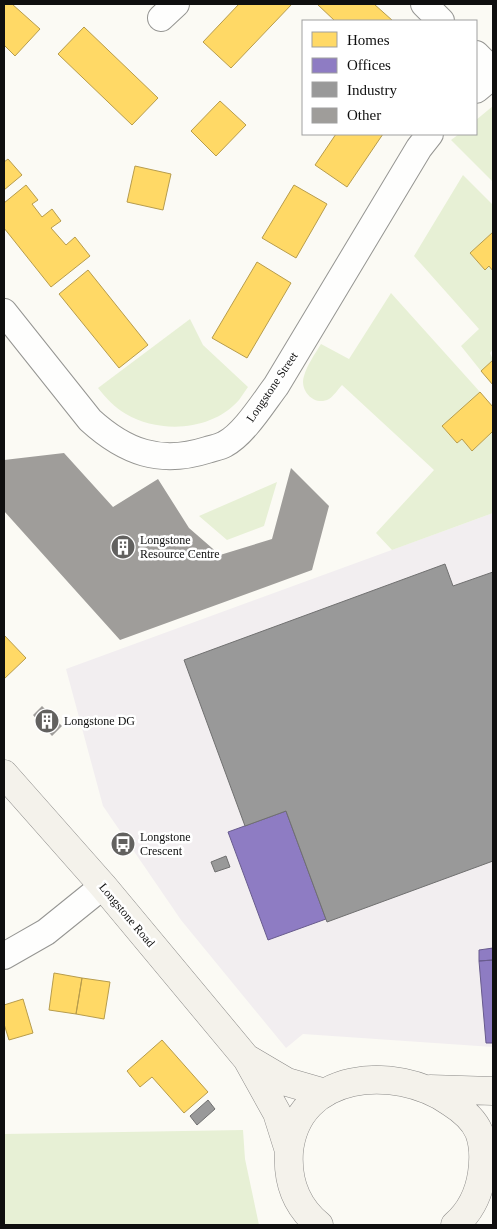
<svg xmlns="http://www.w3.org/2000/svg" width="497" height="1229" font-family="'Times New Roman',serif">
<rect width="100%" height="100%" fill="#fbfaf4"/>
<path fill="#f2eef0" d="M493 513V1047L303 1034 286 1048 181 920 103 806 66 669Z"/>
<path fill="#e7f0d5" d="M493 106V182L451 140 459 134H476V120Z
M463 175 493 205V232L470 253 485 270 489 266 493 271V349L490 353 493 360 481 371 461 346 479 329 414 256Z
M391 293 480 392 442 426 457 443 462 439 472 451 492 432 493 434V513L392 550 376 533 434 470 342 385C338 389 334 396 329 399 314 407 299 390 304 376 307 365 315 354 321 344L349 359Z
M190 319 203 345 248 387C245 391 242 396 239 400 212 431 160 434 126 414 115 408 106 398 98 388Z
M277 482 264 526 227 540 199 516Z
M243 1130 245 1159 259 1225H4V1134Z"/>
<path fill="#ffd966" stroke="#b79c4c" d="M4 4H12L40 29 15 56 4 45Z
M239 4H292L231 68 203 42Z
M317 4H374L393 21H335Z
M84 27 158 98 132 125 58 54Z
M220 101 246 125 216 156 191 131Z
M336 134H383L347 187 315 165Z
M8 159 22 175 4 190V162Z
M135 166 171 174 163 210 127 202Z
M26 185 38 200 32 204 42 217 52 209 61 221 51 228 66 245 75 237 90 256 51 287 4 228V203Z
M294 185 327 204 296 258 262 238Z
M493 232V271L489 266 485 270 470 253Z
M257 262 291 283 247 358 212 338Z
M88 270 148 345 119 368 59 294Z
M493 360V385L481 371Z
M480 392 493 407V434L492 432 472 451 462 439 457 443 442 426Z
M4 635 26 658 4 679Z
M54 973 82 978 76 1014 49 1010Z
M82 978 110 982 104 1019 76 1014Z
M23 999 33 1033 9 1040 4 1024V1005Z
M162 1040 208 1092 184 1113 152 1077 140 1087 127 1071Z"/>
<path fill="#8e7cc3" stroke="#685b8d" d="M286 811 326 919 268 940 228 832Z
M493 948V960L479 961V950Z
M493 960V1043H486L479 961Z"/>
<path fill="#999" stroke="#707070" d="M445 564 453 586 493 572V861L327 922 286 811 245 826 184 660Z
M226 856 230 867 215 872 211 862Z
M208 1100 215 1109 197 1125 190 1116Z"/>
<path fill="#9f9d9a" d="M64 453 113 507 158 479 189 528 220 555 272 539 291 468 329 506 312 570 120 640 4 511V460Z
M42 706 62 726 52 736 33 715Z"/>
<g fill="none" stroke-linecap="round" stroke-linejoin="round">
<defs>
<path id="street" d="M424 4 441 21
M161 18 176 4
M476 54 493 71
M476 90 493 76
M4 312 90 420C125 452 160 465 207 450 213 448 220 447 225 444 244 434 263 403 276 386L419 148 430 134
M4 956 46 932 103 886"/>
<path id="secondary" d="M4 774 103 886 247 1059 277 1113 289 1151
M248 1059 287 1082 325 1093
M430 1089 493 1091
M319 1225C296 1206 287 1182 289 1152 297 1071 395 1064 450 1102 461 1109 474 1120 479 1132 484 1145 484 1159 482 1173 479 1194 471 1211 455 1225"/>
</defs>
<use href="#street" stroke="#959592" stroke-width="28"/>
<use href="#secondary" stroke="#8c8b89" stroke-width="29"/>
<use href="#street" stroke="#fefefd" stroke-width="26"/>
<use href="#secondary" stroke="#f4f2eb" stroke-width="28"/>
</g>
<defs>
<symbol id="building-disc" viewBox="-11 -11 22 22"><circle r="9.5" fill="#62615f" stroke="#fff"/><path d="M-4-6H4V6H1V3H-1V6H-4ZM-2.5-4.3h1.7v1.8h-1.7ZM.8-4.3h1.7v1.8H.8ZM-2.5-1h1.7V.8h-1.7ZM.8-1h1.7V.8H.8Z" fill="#fff"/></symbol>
<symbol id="bus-disc" viewBox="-11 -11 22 22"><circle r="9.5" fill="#62615f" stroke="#fff"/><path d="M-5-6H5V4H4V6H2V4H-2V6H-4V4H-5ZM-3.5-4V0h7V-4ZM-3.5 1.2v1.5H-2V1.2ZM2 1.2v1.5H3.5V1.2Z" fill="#fff"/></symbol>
</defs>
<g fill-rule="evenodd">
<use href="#building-disc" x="109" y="533" width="28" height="28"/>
<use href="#building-disc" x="33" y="707" width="28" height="28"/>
<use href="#bus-disc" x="109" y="830" width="28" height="28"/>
</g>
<g text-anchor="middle" stroke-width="5" stroke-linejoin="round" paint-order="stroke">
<g font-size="12" fill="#0f0f0f" stroke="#fff">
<text transform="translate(272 387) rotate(-56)" y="4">Longstone Street</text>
<text transform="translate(127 915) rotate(50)" y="4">Longstone Road</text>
</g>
<g font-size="12" fill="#0f0f0f" stroke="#fff" text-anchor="start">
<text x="140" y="544">Longstone<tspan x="140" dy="14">Resource Centre</tspan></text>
<text x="64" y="725">Longstone DG</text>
<text x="140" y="841">Longstone<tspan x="140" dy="14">Crescent</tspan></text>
</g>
</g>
<rect width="497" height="1229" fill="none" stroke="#0f0f0f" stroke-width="10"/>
<rect x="302" y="20" width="175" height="115" fill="#ffffff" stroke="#9f9f9f"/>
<rect x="312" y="32" width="25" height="15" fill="#ffd966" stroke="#9f9f9f"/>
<text x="347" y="45" font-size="15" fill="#0f0f0f">Homes</text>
<rect x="312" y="58" width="25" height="15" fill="#8e7cc3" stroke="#9f9f9f"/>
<text x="347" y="70" font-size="15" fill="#0f0f0f">Offices</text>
<rect x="312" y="82" width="25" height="15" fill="#999999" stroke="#9f9f9f"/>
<text x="347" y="95" font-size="15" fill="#0f0f0f">Industry</text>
<rect x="312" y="108" width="25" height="15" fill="#9f9d9a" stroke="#9f9f9f"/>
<text x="347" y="120" font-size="15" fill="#0f0f0f">Other</text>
</svg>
